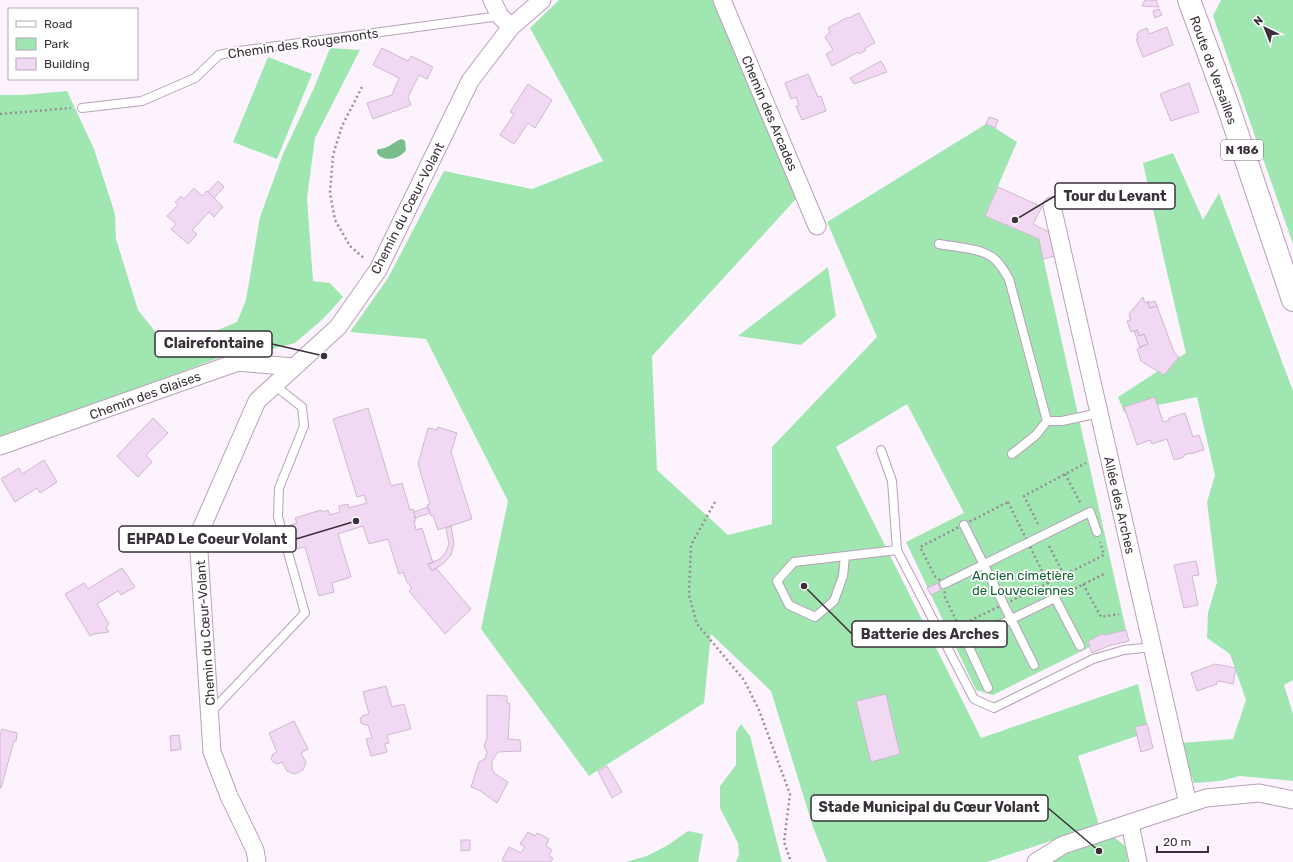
<svg xmlns="http://www.w3.org/2000/svg" width="1293" height="862" font-family="Rubik,sans-serif">
<rect width="100%" height="100%" fill="#fdf3fe"/>
<path fill="#a0e6b1" d="M559 0H714L796 199 652 356 657 470 728 535 772 524V447L877 337 827 222 986 124 995 128 1017 142 985 216 1039 239 1126 630 1105 635 1102 634 1088 641 1090 647 993 695 976 690 906 542 964 513 907 404 836 447 981 738 1138 684 1147 724 1135 727 1137 736 1078 756 1099 825 987 862H827L813 827 771 691 711 634 704 703 589 776 481 629 508 501 426 339 350 332 388 278 444 171 532 189 603 161 530 28Z
M1221 0H1293V244L1213 16Z
M330 48 360 50 315 138 307 198 313 281 330 283 343 297 324 318 295 343 264 351 224 356 0 439V95H23L67 91 94 149 115 214 116 239 138 310 158 335 177 347 237 322 246 300 260 217 283 154 314 88Z
M268 57 312 74 277 159 233 142Z
M1173 153 1203 220 1219 193 1293 391V680L1284 685 1293 714V781L1240 776 1220 781 1194 783 1180 743 1233 739 1246 700 1230 654 1207 638 1208 613 1217 582 1207 502 1215 475 1197 397 1124 412 1118 397 1186 353 1165 264 1143 163Z
M828 267 836 316 801 345 738 336Z
M741 724 750 736 782 862H736L739 855 738 843 720 808V786L736 765V732Z
M688 831 703 834 698 862H626L647 856 668 845Z
M1114 837 1125 846 1128 862H1048L1060 856Z"/>
<path fill="#79be8a" d="M402 139 405 141 406 150C400 159 384 163 377 153V150C381 148 384 149 387 147 392 145 395 141 402 139Z"/>
<path fill="#f2d9f3" stroke="#cfb7d0" d="M1145 0H1156L1159 7 1142 6Z
M1159 9 1162 15 1155 18 1153 11Z
M859 13 875 43 865 48 866 50 859 54 858 52 832 66 826 54 833 50 825 37 830 32 828 28 848 17 849 18Z
M1167 27 1173 45 1143 57 1136 39H1138L1137 35 1139 31 1147 28 1149 34Z
M382 48 408 61 411 56 433 67 427 79 419 75 408 97 411 105 373 119 367 103 392 95 399 78 373 65Z
M881 61 887 72 854 84 850 78Z
M808 74 818 97 821 96 826 111 802 120 796 106 799 105 796 97 791 99 785 83Z
M1189 83 1199 112 1171 121 1160 94Z
M528 84 552 100 535 128 528 123 514 144 500 135 514 114 510 112Z
M989 117 998 120 995 128 986 124Z
M218 181 224 187 214 198 208 192Z
M998 187 1042 207 1033 224 1049 232 1055 256 1043 259 1039 239 985 216Z
M194 188 202 196 207 191 223 207 214 217 209 212 192 230 197 234 188 244 171 229 176 224 167 216 178 205 175 202 181 196 184 199Z
M1143 297 1145 303 1147 302 1150 308 1157 306 1174 352 1179 357 1164 375 1141 361 1137 349 1148 344 1144 334 1139 336 1137 330 1131 332 1127 321 1131 320 1129 314Z
M1149 301V303L1155 301 1157 306 1150 308 1147 302Z
M1137 330 1139 336 1144 334 1148 344 1140 347 1134 331Z
M1155 397 1163 422 1169 420V418L1185 413 1193 437 1199 435 1204 450 1190 454V453L1184 455V457L1174 460 1167 439 1152 444 1150 440 1137 445 1124 407Z
M368 408 391 486 402 483 410 510 413 509 416 520 414 521 416 530 422 528 433 563 428 564 432 571 436 568 471 609 445 634 409 591 412 588 407 582 403 572 399 574 388 539 369 544 363 526 338 534 351 577 332 583 334 592 319 596 305 547 295 549 288 526 297 523 295 518 321 510 322 512 328 510 330 515 340 512 339 506 348 504 349 508 367 503 364 495 357 497 333 419Z
M153 418 168 433 146 455 152 462 138 477 117 456Z
M438 427 457 433 451 452 472 519 438 530 433 515 431 516 427 505 430 504 418 464 428 428 437 430Z
M44 460 57 482 40 493 37 488 15 502 1 479 19 468 22 474Z
M428 507 430 513 415 518 414 512Z
M451 526 454 544 451 555 444 563 432 571 428 564 440 559 446 552 449 544 446 528Z
M1196 561 1199 575 1192 576 1198 605 1184 608 1174 565Z
M122 568 135 587 121 595 118 591 97 604 109 624 106 627 109 632 94 634 90 636 65 594 84 583 88 589Z
M938 583 941 590 931 595 927 588Z
M1126 630 1129 641 1108 646 1092 653 1088 641 1102 634 1105 635Z
M1215 664 1236 668 1233 684 1219 681 1216 682 1217 684 1197 691 1191 673Z
M386 686 392 707 404 704 411 729 387 735 389 743 385 744 387 752 371 756 366 739 372 738 368 725H365L361 723 360 719 362 716 369 714 363 692Z
M886 694 900 754 871 762 856 701Z
M487 695 507 696V703L510 704 508 739 520 740 521 751 498 752 492 761V768L494 773 508 782 497 803 479 790 471 787 479 762 485 759 487 752 484 746 487 738Z
M294 721 308 749 301 753 306 762 303 770 295 774 287 771 282 762 277 764 273 762 271 759 273 754 277 752 269 733Z
M1147 724 1153 748 1141 752 1135 727Z
M2 729 17 733 16 741H14L1 788H0V736Z
M179 735 181 749 171 751 170 736Z
M607 766 622 792 612 798 598 771Z
M528 832 535 836 537 833 549 839 546 846 552 850 549 856 553 858 551 862H505L502 860 509 847 521 853 525 847 520 844Z
M461 840H470V850L461 851Z"/>
<g fill="none" stroke-linecap="round" stroke-linejoin="round">
<defs>
<path id="service" d="M82 108 142 101 195 78 219 55 239 51 500 16
M939 244C955 247 979 248 992 257 1000 262 1004 271 1009 279L1047 421H1062L1099 413
M1012 454 1036 435 1047 421
M964 525 1034 665
M897 550 974 699 994 708 1093 659 1124 650 1153 647
M845 556 843 576 834 601 815 617 789 605 777 581 794 562 897 550 892 481 881 450
M944 584 1090 512 1097 532
M988 688 966 641 1055 598 1080 646
M210 713 305 613 278 517 279 488 304 426 302 407 274 385"/>
<path id="minor" d="M492 0 500 16 511 27
M722 0 817 226
M1052 206 1188 804
M0 446 238 362 293 367
M1130 824 1138 862
M257 862 255 850 229 796 212 752 198 536 257 401 338 327 378 270 470 81 511 27 542 0
M1036 862 1063 845 1206 798 1259 793 1293 800"/>
<path id="primary" d="M1189 0 1228 106 1293 300"/>
</defs>
<use href="#service" stroke="#b8a0b9" stroke-width="10"/>
<use href="#minor" stroke="#b8a0b9" stroke-width="19"/>
<use href="#primary" stroke="#b8a0b9" stroke-width="24"/>
<path stroke="#978d98" stroke-width="2.5" stroke-dasharray="2 3" stroke-linecap="butt" d="M362 87 342 126 333 155 330 193 335 220 350 246 365 259
M0 114 71 108
M1065 474 1081 504
M715 502 691 545 689 595 697 624 744 680 759 710 790 794 784 842 791 862
M1008 502 1048 583 959 626 945 597 944 584 935 576 920 547Z
M1038 524 1024 496 1086 463
M1049 546 1064 575 1104 555 1100 542
M1083 584 1101 617 1119 614
M1066 593 1106 573"/>
<use href="#service" stroke="#fff" stroke-width="8"/>
<use href="#minor" stroke="#fff" stroke-width="17"/>
<use href="#primary" stroke="#fff" stroke-width="22"/>
</g>
<g text-anchor="middle" stroke-width="3.5" stroke-linejoin="round" paint-order="stroke">
<rect fill="#fff" stroke="#746e75" stroke-width="1" x="1221" y="140" width="42" height="20" rx="3"/>
<g font-size="12" font-weight="bold" fill="#39303a">
<text x="1242" y="154">N 186</text>
</g>
<g font-size="13" fill="#39303a" stroke="#fff">
<text transform="translate(303 43) rotate(-8)" y="5">Chemin des Rougemonts</text>
<text transform="translate(1214 70) rotate(70)" y="5">Route de Versailles</text>
<text transform="translate(770 113) rotate(67)" y="5">Chemin des Arcades</text>
<text transform="translate(407 208) rotate(-63)" y="5">Chemin du Cœur-Volant</text>
<text transform="translate(145 395) rotate(-20)" y="5">Chemin des Glaises</text>
<text transform="translate(1120 505) rotate(77)" y="5">Allée des Arches</text>
<text transform="translate(205 633) rotate(-94)" y="5">Chemin du Cœur-Volant</text>
</g>
<g font-size="13" fill="#146132" stroke="#fff">
<text x="1023" y="580">Ancien cimetière<tspan x="1023" dy="15">de Louveciennes</tspan></text>
</g>
</g>
<path fill="none" stroke="#39303a" stroke-width="1.5" d="M1015 220L1055 196M324 356L272 344M356 521L296 539M804 586L852 634M1099 851L1048 808"/>
<g fill="#39303a" stroke="#fff" stroke-width="1.5">
<circle cx="1015" cy="220" r="4"/>
<circle cx="324" cy="356" r="4"/>
<circle cx="356" cy="521" r="4"/>
<circle cx="804" cy="586" r="4"/>
<circle cx="1099" cy="851" r="4"/>
</g>
<g fill="#fff" stroke="#39303a" stroke-width="1.5">
<rect x="1055" y="183" width="120" height="26" rx="4"/>
<rect x="155" y="331" width="117" height="26" rx="4"/>
<rect x="119" y="526" width="177" height="26" rx="4"/>
<rect x="852" y="621" width="155" height="26" rx="4"/>
<rect x="811" y="795" width="237" height="26" rx="4"/>
</g>
<g font-size="14" text-anchor="middle" font-weight="bold" fill="#39303a">
<text x="1115" y="201">Tour du Levant</text>
<text x="214" y="348">Clairefontaine</text>
<text x="207" y="544">EHPAD Le Coeur Volant</text>
<text x="930" y="639">Batterie des Arches</text>
<text x="929" y="812">Stade Municipal du Cœur Volant</text>
</g>
<rect x="8" y="8" width="130" height="72" fill="#ffffff" stroke="#b0acb0"/>
<rect x="16" y="21" width="20" height="6" fill="#ffffff" stroke="#b0acb0"/>
<text x="44" y="28" font-size="12" fill="#39303a">Road</text>
<rect x="16" y="38" width="20" height="12" fill="#a0e6b1" stroke="#b0acb0"/>
<text x="44" y="48" font-size="12" fill="#39303a">Park</text>
<rect x="16" y="58" width="20" height="12" fill="#f2d9f3" stroke="#b0acb0"/>
<text x="44" y="68" font-size="12" fill="#39303a">Building</text>
<g transform="translate(1265 28) rotate(317)" stroke="#ffffff" stroke-width="3" paint-order="stroke">
<path d="M0-3L7 15L0 10L-7 15Z" fill="#39303a"/>
<text y="-6" font-size="11" font-weight="bold" text-anchor="middle" fill="#39303a">N</text>
</g>
<path d="M1157 846v6h51v-6" fill="none" stroke="#39303a" stroke-width="2"/>
<text x="1163" y="846" font-size="12" fill="#39303a" stroke="#ffffff" stroke-width="3" paint-order="stroke">20 m</text>
</svg>
